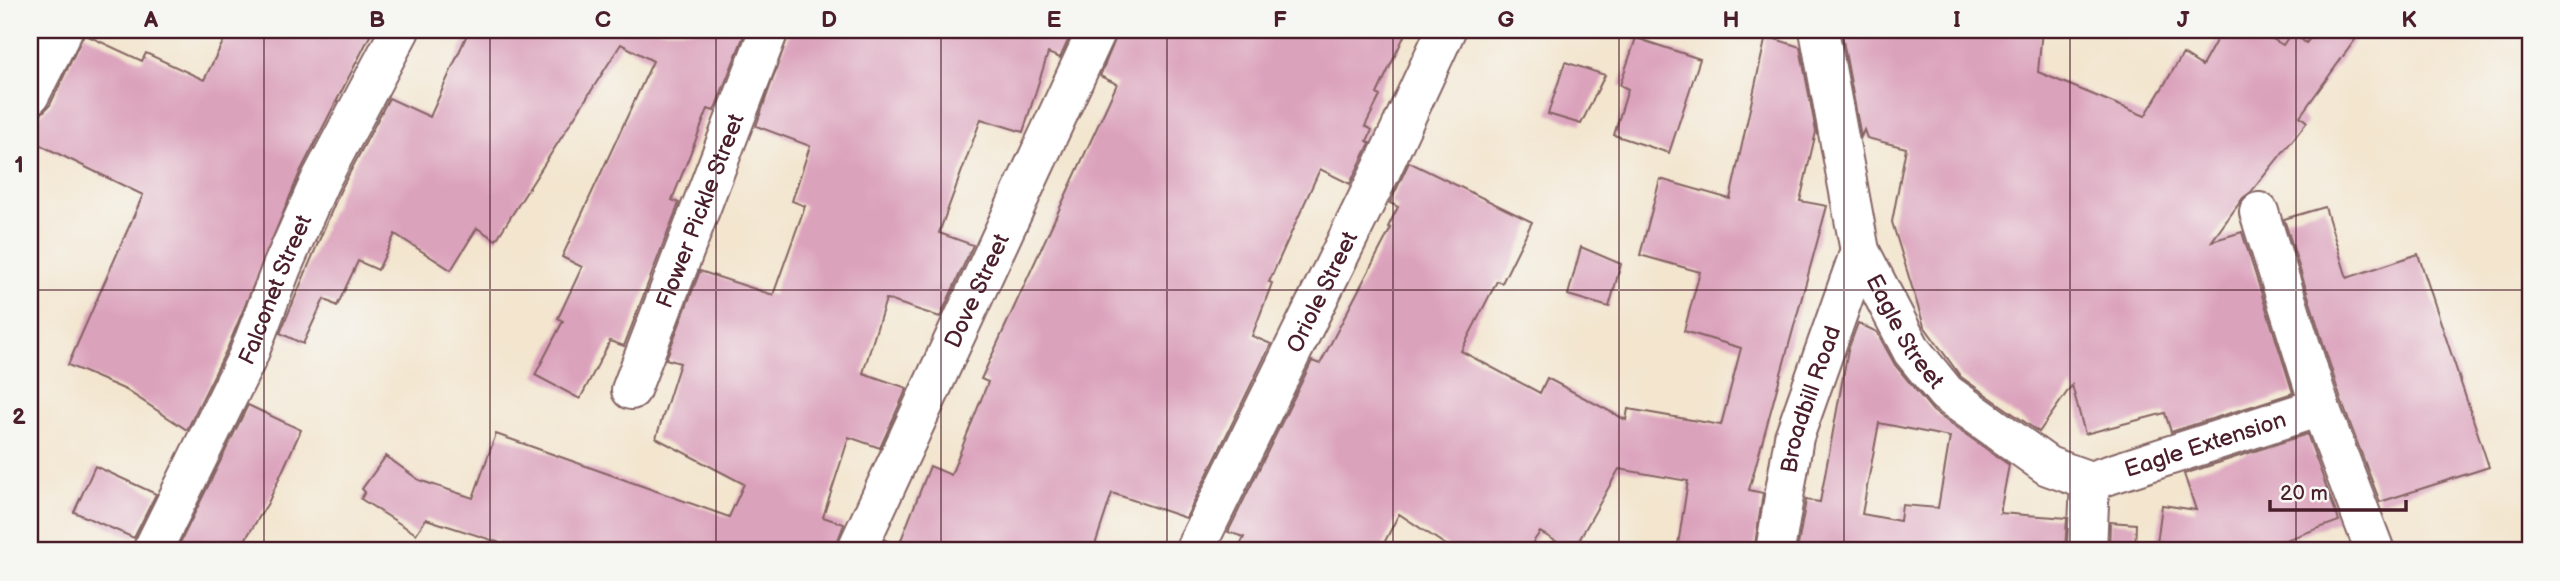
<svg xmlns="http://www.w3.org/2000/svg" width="2560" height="581" font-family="'Balsamiq Sans',sans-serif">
<rect width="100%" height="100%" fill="#f6f6f2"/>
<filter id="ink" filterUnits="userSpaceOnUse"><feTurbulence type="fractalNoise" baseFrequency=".0143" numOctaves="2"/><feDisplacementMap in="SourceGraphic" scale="14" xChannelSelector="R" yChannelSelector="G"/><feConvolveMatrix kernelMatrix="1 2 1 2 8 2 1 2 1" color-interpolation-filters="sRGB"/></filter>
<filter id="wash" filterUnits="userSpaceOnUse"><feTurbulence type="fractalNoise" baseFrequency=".00686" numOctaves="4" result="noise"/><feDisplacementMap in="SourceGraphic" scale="28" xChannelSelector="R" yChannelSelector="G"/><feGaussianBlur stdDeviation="1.57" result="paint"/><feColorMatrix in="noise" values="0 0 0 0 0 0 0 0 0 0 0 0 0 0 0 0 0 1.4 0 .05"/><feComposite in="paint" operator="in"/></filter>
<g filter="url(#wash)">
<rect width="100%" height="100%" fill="#f3e5ce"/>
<g id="blocks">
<path fill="#dba2bc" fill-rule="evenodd" d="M229 30H373L300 172 228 347 187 430 126 390 68 365 143 195 30 140V117L41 114 50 105 84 34 142 61 146 53 204 80Z
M469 30H746L714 111 708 109 672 200 679 203 624 346 610 341 580 399 535 375 563 321 558 318 582 267 562 257 653 61 621 44 496 240 477 228 451 270 395 234 378 270 358 261 337 306 324 299 303 344 280 333 340 191 389 98 430 117Z
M790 30H1073L1060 58 1048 53 1023 132 981 119 939 233 973 245 940 317 886 299 863 373 907 388 880 448 849 437 823 517 844 524 834 551H494L498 542 426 519 416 534 361 499 365 492 362 489 386 456 419 480 473 498 496 434 729 517 744 484 656 438 680 363 666 359 700 271 773 295 805 206 792 201 810 146 756 126Z
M1119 30H1407L1377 94 1380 96 1365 126 1372 130 1367 141 1370 143 1350 184 1320 169 1269 282 1272 283 1252 336 1271 344 1186 518 1112 493 1093 551H880L885 540 899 545 930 466 951 475 988 382 981 379 1117 84 1100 76Z
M1841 30H2042L2038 72 2145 116 2183 54 2202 66 2222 30H2257L2283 45 2292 32 2306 43 2317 30H2362L2300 116 2307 122 2251 192 2243 198 2212 241 2242 232 2293 393 2171 432 2165 413 2085 434 2072 385 2039 432 1961 377 1924 326 1892 222 1906 148 1867 138 1864 130 1861 137Z
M1766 36 1800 47 1816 132 1800 201 1827 206 1749 490 1763 493 1754 551H1677L1688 481 1619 469 1573 551 1540 532 1527 551H1455L1399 514 1380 551H1237L1244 537 1228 532 1312 361 1320 364 1391 228 1388 227 1398 207 1390 203 1409 162 1532 222 1502 283 1497 281 1461 351 1540 393 1547 378 1626 420 1628 409 1721 425 1741 348 1684 331 1700 272 1640 255 1660 179 1730 199Z
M1636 38 1700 59 1669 153 1614 135 1628 89 1620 85Z
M1565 62 1605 75 1581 124 1548 114Z
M2325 207 2347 278 2418 254 2489 467 2380 502 2341 400 2284 219Z
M1581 247 1621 264 1609 307 1568 295Z
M1858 323 1877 332 1895 365 1933 411 2009 465 2000 513 2067 518 2065 551H2023L1962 543V551H1797L1806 500 1820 502 1848 350ZM1879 423 1950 437 1938 508 1902 505 1900 521 1862 514Z
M248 405 301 430 268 503 238 551H176Z
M2307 434 2339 521 2255 551H2156L2162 505 2196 510 2184 474Z
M95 466 156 494 134 538 74 512Z
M2110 522 2136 524 2135 551H2109Z"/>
</g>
</g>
<g filter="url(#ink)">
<use href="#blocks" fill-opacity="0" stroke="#856464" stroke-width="2"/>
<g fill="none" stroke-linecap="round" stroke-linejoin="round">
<defs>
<g id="minor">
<path id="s1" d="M1819 30 1860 251 1912 351 1946 393 2048 466 2090 481"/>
<path d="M30 95 63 30"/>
<path d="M2259 212 2320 407 2375 551"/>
<path id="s2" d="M631 390 769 30"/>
<path id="s3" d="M2090 481 2320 407"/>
<path id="s4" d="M152 551 248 356 282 267 320 181 400 30"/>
<path id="s5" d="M856 551 1097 30"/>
<path id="s6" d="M1194 551 1381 171 1446 30"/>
<path id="s7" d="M1775 551 1794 437 1860 251"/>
<path d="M2087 551 2090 481"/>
</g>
</defs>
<use href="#minor" stroke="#856464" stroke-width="42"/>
<use href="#minor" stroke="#fff" stroke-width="38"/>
</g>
</g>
<path fill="none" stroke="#4a1f2b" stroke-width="2" stroke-opacity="0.55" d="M264 30V551M490 30V551M716 30V551M941 30V551M1167 30V551M1393 30V551M1619 30V551M1844 30V551M2070 30V551M2296 30V551M30 290H2530"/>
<g text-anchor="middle" stroke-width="7" stroke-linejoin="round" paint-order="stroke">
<g font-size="23" fill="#4a1f2b" stroke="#f6f6f2">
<text dy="8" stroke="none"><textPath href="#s2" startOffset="192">Flower Pickle Street</textPath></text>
<text dy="8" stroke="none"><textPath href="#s4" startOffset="289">Falconet Street</textPath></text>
<text dy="8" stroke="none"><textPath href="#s5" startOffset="287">Dove Street</textPath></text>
<text dy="8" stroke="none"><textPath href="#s6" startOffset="289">Oriole Street</textPath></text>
<text dy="8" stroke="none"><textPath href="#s1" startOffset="317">Eagle Street</textPath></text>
<text dy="8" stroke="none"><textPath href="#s7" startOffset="156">Broadbill Road</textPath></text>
<text dy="8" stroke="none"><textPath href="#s3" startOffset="121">Eagle Extension</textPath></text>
</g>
</g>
<rect width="2560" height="581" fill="none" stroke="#f6f6f2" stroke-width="77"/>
<path d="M2270 500v10h136v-10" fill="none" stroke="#4a1f2b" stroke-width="3.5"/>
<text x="2280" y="500" font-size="21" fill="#4a1f2b" stroke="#f6f6f2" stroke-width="5" paint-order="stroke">20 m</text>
<rect x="38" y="38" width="2484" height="504" fill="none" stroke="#4a1f2b" stroke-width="2.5"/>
<g font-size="23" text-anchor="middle" font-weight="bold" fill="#4a1f2b">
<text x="151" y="27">A</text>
<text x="377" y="27">B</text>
<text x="603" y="27">C</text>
<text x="829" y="27">D</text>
<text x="1054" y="27">E</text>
<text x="1280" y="27">F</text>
<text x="1506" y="27">G</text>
<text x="1731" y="27">H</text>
<text x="1957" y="27">I</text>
<text x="2183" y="27">J</text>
<text x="2409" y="27">K</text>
<text x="19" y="172">1</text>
<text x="19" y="424">2</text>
</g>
</svg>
